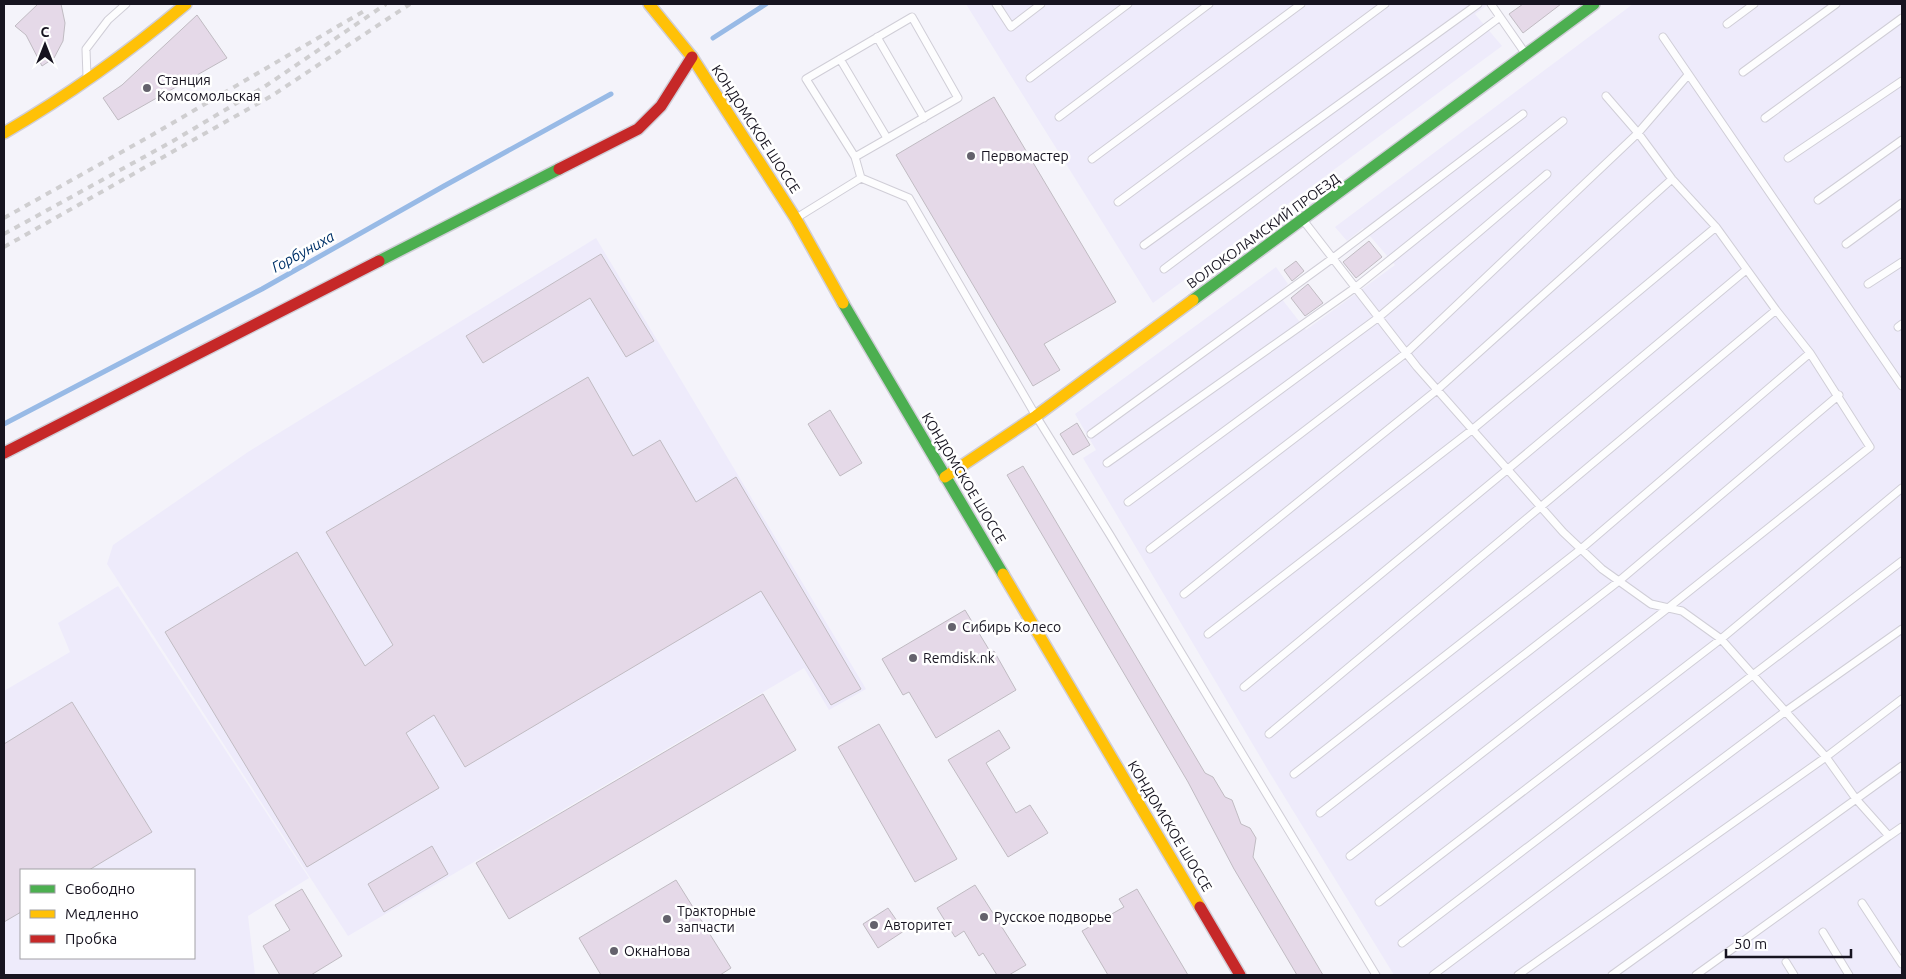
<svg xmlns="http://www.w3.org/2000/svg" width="1906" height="979" font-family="Ubuntu,sans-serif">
<rect width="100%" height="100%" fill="#f4f3fa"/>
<path fill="#eeebfb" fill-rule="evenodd" d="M966 4H1489L1475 14 1502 46 1153 303Z
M1633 4H1902V975H1394L1268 770 1083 458 1096 450 1075 414 1276 267 1288 284 1278 294 1306 330 1395 265 1363 228 1347 241 1335 227Z
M596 238 866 689 829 710 804 668 348 936 107 564 113 545 248 452Z
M118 586 309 878 248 916 255 975H4V691L70 652 58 623ZM21 870H194V958H21Z"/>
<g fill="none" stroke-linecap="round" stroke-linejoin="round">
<path stroke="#98bae6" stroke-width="5" d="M713 38 766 4
M4 424 262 289 444 186 611 94"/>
</g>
<path fill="#e5d9e8" stroke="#c0bbc2" d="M38 4H61L65 23 63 41 54 58 42 66 26 35 15 26Z
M1523 4H1561L1523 33 1509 14Z
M197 15 227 58 118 120 103 98 122 85Z
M994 97 1116 302 1044 344 1060 370 1033 386 896 155Z
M1369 241 1382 257 1356 278 1343 262Z
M601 254 654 341 626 357 590 298 483 363 466 336Z
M1296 261 1304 271 1292 281 1284 270Z
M1308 284 1323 303 1305 316 1291 298Z
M588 377 633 456 660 440 696 502 736 477 861 689 831 705 761 591 465 767 434 715 406 733 439 788 307 867 165 632 297 552 365 666 393 645 326 532Z
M830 410 862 463 840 476 808 424Z
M1077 423 1090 445 1073 455 1060 434Z
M1023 466 1205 773 1213 777 1225 797 1232 800 1241 824 1250 828 1256 838 1253 857 1323 975H1297L1234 869 1188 782 1007 475Z
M965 610 991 653 994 651 1016 690 936 738 909 692 903 695 882 659Z
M763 694 796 750 509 919 476 863Z
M72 702 152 832 89 870H21V912L4 922V744Z
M879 724 957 859 915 882 838 747Z
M999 730 1010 748 986 763 1016 813 1030 805 1048 833 1008 857 948 760Z
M432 846 448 874 384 912 368 884Z
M676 880 731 968 720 975H601L579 938Z
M975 885 1026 965 1009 975H997L983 953 979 956 964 931 955 937 937 908Z
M302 889 342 956 311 975H280L263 946 290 930 275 905Z
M1137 889 1188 975H1108L1082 931 1124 907 1119 899Z
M888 908 904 931 878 948 863 924Z"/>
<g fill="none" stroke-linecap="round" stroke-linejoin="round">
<defs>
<path id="lane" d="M996 4 1011 27 1041 4
M1491 4 1525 53
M1727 24 1754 4
M877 37 924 118
M1663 37 1902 386
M840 59 887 138
M1743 72 1836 4
M87 77 86 49 108 20 126 4
M1030 78 1128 4
M1606 96 1638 133 1688 75
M1059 117 1209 4
M1765 118 1902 18
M855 157 958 98 912 17 806 79 855 157 861 178
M1788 158 1902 81
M1092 159 1301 4
M861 178 909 198 1036 416 1110 535 1376 975
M1818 200 1902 140
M1118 202 1385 4
M798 217 861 178
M1303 220 1417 367 1563 532 1602 569 1651 604 1682 611 1721 639 1826 757 1856 799 1889 836 1902 827
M1846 244 1902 203
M1144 245 1478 4
M1164 269 1500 17
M1868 284 1902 262
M1898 327 1902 324
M1091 434 1333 258 1523 114
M1107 463 1356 287 1563 121
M1128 502 1379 317 1547 174
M1150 549 1406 353 1638 133 1672 179 1716 227 1776 310 1810 353 1870 447 1668 608 1350 856
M1184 594 1437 390 1672 179
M1208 634 1473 429 1716 227
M1244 687 1508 469 1746 270
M1269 734 1776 310
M1294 774 1581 549 1810 353
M1320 813 1619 581 1839 395
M1379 902 1721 639 1902 488
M1862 903 1902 964
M1823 932 1849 975
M1402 943 1902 561
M1786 962 1794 975
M1433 975 1786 711 1902 629
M1518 975 1826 757 1902 699
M1612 975 1902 766
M1696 975 1889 836"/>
<path id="fast" d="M379 261 559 169
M1193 300 1594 4
M843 303 1003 574"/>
<path id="slow" d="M649 4 692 57 796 219 843 303
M4 133C69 95 129 52 186 4
M945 477 1036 416 1193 300
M1003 574 1200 907"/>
<path id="jam" d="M559 169 638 129 661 106 692 57
M4 453 379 261
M1200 907 1240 975"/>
</defs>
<use href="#lane" stroke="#d0ced7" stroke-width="9"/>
<use href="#fast" stroke="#d0ced7" stroke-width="14"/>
<use href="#slow" stroke="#d0ced7" stroke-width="14"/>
<use href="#jam" stroke="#d0ced7" stroke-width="14"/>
<use href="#lane" stroke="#fdfdfe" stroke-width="7"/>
<use href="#fast" stroke="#4caf50" stroke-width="11"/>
<use href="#slow" stroke="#ffc107" stroke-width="11"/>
<use href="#jam" stroke="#c62828" stroke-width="11"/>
<path stroke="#cfced0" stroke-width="4" stroke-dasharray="6 6" stroke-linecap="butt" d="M4 218 152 135 364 11
M4 234 173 141 267 85 386 4
M4 247 273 95 410 4"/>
</g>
<g fill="#64626c" stroke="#fff" stroke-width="2">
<circle cx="147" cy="88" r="5"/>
<circle cx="971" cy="156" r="5"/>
<circle cx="952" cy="627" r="5"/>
<circle cx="913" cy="658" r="5"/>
<circle cx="984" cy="917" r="5"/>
<circle cx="667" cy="919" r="5"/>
<circle cx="874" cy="925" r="5"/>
<circle cx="614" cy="951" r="5"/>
</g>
<g text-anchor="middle" stroke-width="5" stroke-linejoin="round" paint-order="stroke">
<g font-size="14" fill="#171420" stroke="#fff" text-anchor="start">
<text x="157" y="85">Станция<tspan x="157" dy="16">Комсомольская</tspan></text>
<text x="981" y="161">Первомастер</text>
<text x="962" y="632">Сибирь Колесо</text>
<text x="923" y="663">Remdisk.nk</text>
<text x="677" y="916">Тракторные<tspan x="677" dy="16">запчасти</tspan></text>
<text x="994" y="922">Русское подворье</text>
<text x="884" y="930">Авторитет</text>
<text x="624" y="956">ОкнаНова</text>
</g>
<g font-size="14" fill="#171420" stroke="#fff">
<text transform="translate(756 129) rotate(57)" y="5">КОНДОМСКОЕ ШОССЕ</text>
<text transform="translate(1263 231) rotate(-36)" y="5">ВОЛОКОЛАМСКИЙ ПРОЕЗД</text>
<text transform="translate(964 478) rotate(59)" y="5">КОНДОМСКОЕ ШОССЕ</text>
<text transform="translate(1170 826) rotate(59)" y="5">КОНДОМСКОЕ ШОССЕ</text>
</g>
<g font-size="15" font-style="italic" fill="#003269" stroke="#fff">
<text transform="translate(303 252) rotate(-29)" y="5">Горбуниха</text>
</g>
</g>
<rect width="1906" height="979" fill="none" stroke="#171420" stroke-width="10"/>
<rect x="20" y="869" width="175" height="90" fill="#ffffff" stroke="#a2a1a6"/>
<rect x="30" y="885" width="25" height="8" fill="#4caf50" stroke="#a2a1a6"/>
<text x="65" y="894" font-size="15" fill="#171420">Свободно</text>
<rect x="30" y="910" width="25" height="8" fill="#ffc107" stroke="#a2a1a6"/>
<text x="65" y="919" font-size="15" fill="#171420">Медленно</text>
<rect x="30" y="935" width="25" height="8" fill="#c62828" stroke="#a2a1a6"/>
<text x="65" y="944" font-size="15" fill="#171420">Пробка</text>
<g transform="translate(45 45)" stroke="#ffffff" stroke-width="4" paint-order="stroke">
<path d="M0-4L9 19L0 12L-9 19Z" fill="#171420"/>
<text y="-8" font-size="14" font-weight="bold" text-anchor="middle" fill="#171420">С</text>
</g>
<path d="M1726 949v8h125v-8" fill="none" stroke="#171420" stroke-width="2.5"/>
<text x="1734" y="949" font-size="15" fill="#171420" stroke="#ffffff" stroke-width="4" paint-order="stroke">50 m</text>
</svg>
